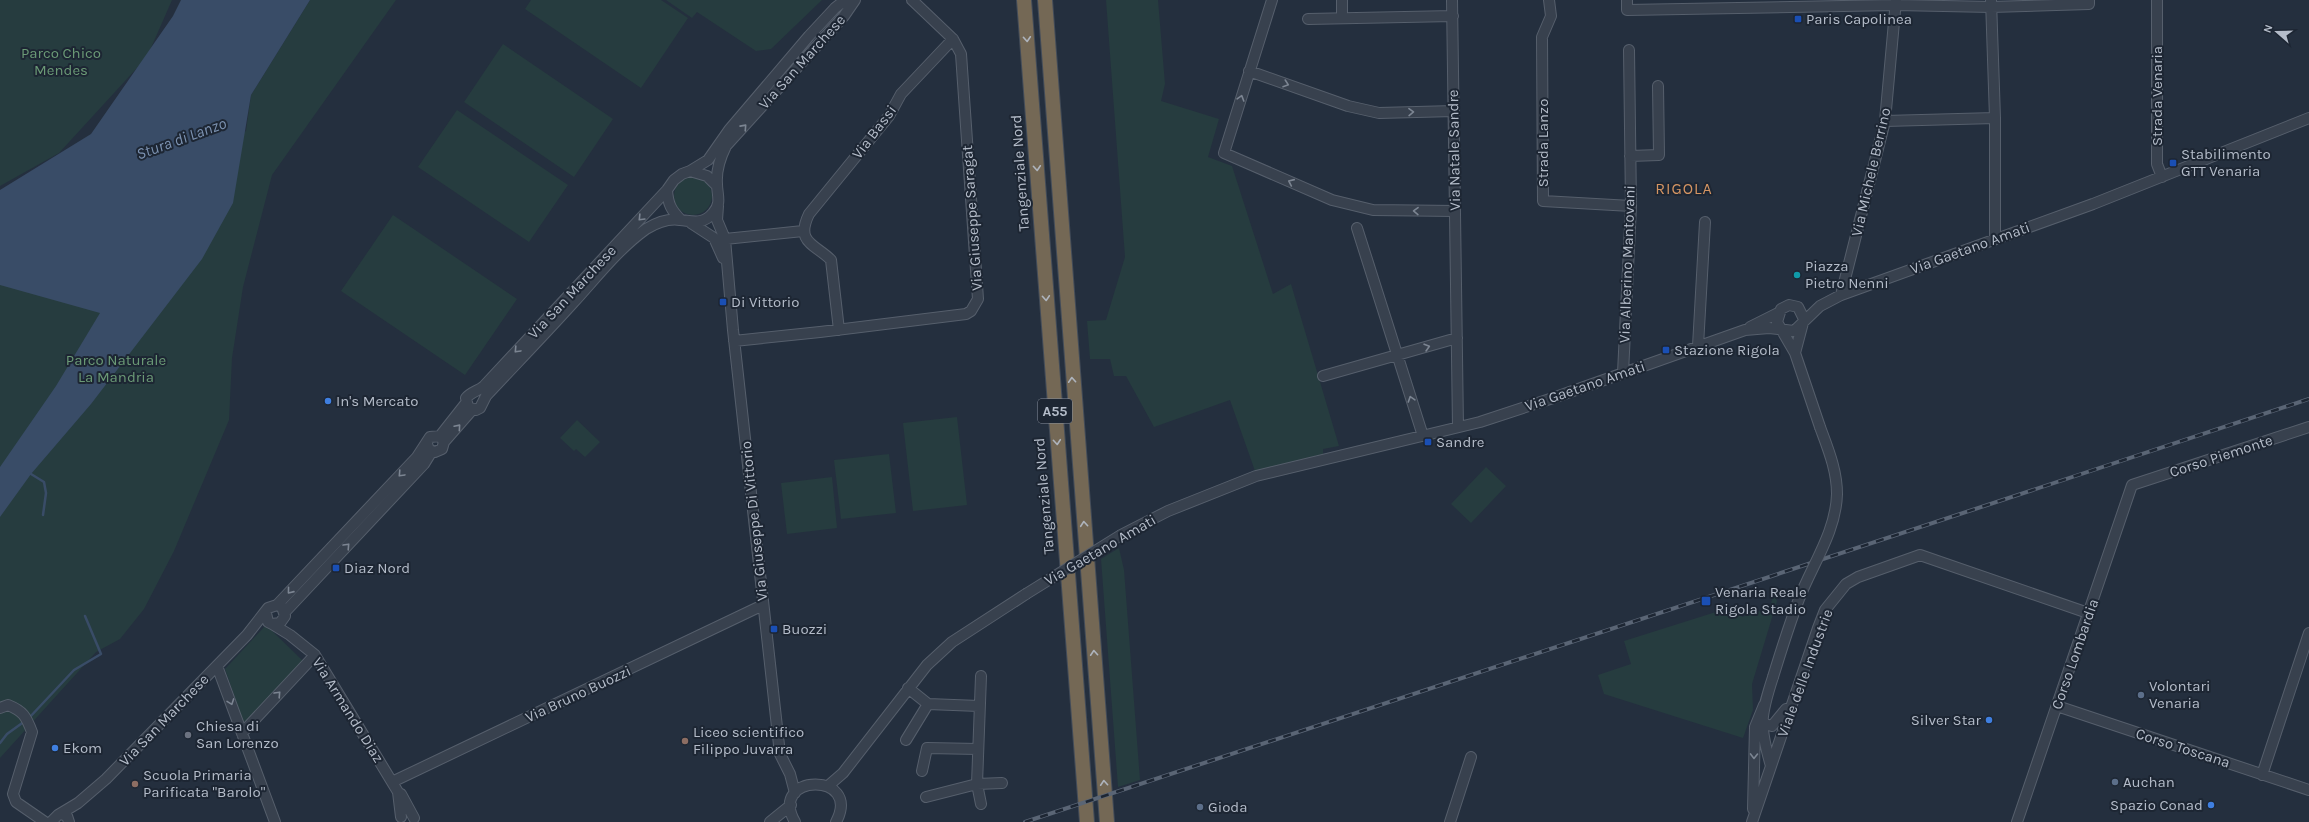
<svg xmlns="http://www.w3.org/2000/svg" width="2309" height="822" font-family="Karla,sans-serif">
<rect width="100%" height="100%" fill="#242f3e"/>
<path fill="#263c3f" d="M0 0H172L147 57 59 153 0 186Z
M310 0H396L272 175 243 287 232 358 229 420 174 551 144 609 120 639 96 652 0 758V269L246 131 251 95Z
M531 0H661L688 18 641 88 525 9Z
M666 0H822L771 49 756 51 697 12 692 18Z
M1106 0H1158L1165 84 1161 101 1219 119 1208 157 1232 166 1273 294 1291 284 1339 446 1323 449V454L1255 471 1230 400 1154 427 1126 376H1114L1110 359H1090L1087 321 1106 320 1125 257Z
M503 44 613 119 574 177 464 102Z
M457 110 568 185 529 242 418 167Z
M674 196a19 19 0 1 1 38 0a19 19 0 1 1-38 0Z
M393 215 517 299 465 375 341 291Z
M957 417 967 505 913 511 903 423Z
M577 420 600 442 585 457 576 449 574 451 560 438Z
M889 454 896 513 841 519 834 460Z
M1486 467 1506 486 1471 523 1451 504Z
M832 477 837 528 787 534 781 483Z
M1119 548 1124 570 1140 780 1118 787 1101 559Z
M1774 595 1777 601 1752 684 1753 710 1743 738 1604 694 1598 675 1631 664 1624 641 1738 605 1742 617 1769 608Z
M266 625 303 661 251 723 243 721 225 669Z"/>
<path fill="#394c67" d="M181 0H310L251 95 233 203 202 259 91 404 31 474 0 517V467L56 386 100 313 0 285V190L91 134 173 16Z"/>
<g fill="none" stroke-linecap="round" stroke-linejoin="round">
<path stroke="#394c67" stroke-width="2.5" d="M31 474 44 482 46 493 43 515
M29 718 74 670 101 654 85 616
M0 743 7 734 25 721"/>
<defs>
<path id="minor" d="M845 0 835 8 809 36 729 130 708 160 690 171 682 174 674 180 667 190 484 386C478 391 471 392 466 398L468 407 476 410 480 408 486 396C515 365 545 334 573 303 596 278 618 249 646 229 656 223 668 218 680 220 693 221 703 225 713 213 722 203 717 195 717 184 716 171 720 158 726 146L844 16 855 0
M1272 0 1224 153 1332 200 1373 210 1455 211
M1342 0V18
M1452 0 1458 427
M1549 0 1551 16 1542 37 1543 201 1631 206
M1627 0V10L1896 5 1991 7 2089 4V0
M1991 0 1995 118V239
M2157 0V164L2162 177
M1308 19 1453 16
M1249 71 1348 106 1379 113 1454 111
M1885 121 1995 118
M1630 156 1659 155 1658 86
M690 171 707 176 716 185
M667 190C668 204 671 210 681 220
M718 206 717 220 725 239 733 330 780 754 790 774 795 793
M691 223 714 238 723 258
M1357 228 1423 436
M725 239 803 231
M1841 295 1885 121 1896 0
M1750 327 1778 313
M839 330 831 260C815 244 795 243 809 214L889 116 901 94 953 39
M734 341 820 332 966 314 971 311 978 299 961 54 953 39 912 0
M1698 346 1705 222
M1795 353 1804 319 1798 307 1789 305 1781 309 1777 322 1795 353 1820 427
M1623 373 1631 206 1629 50
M1323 376 1457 338
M440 436 466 403
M444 442 472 410
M1121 535 1168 511 1256 476 1480 422 1553 398 1745 330 1769 328 1794 331 1820 306 1841 295 2093 204 2309 118
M277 605 417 457 430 437 440 436 444 442 442 449 435 452 429 450 427 444
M285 612 424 464 432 451
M272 624 290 635 315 655 398 792 401 817
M217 666 275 822
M981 676 977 784 981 804
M908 688 928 704 979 706
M2057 706 2309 790
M0 708 8 705C23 711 26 716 32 732L13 794 16 802 45 822
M1762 719 1765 724 1772 726 1786 709
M242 733 315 655
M906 740 928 704
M1771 766C1759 725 1760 717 1773 677
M922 771 927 748 978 749
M2262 775 2309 633
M392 782 763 605
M828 786 843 773 927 665 952 642 1026 594
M401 794 414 818
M926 797 977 784 1002 783
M1753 809 1755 727 1764 705
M61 814 67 816 69 822
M51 822 58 815 78 803 106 779 247 635 268 608 277 605 282 607 285 616 280 623 272 624 268 622 266 613
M770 822 791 805
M795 822C767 773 863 771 836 822
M1450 822 1471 757
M1752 822 1818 628 1825 610 1846 584 1858 577 1920 555 2088 613
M2017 822 2132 485 2309 427"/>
<path id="highway" d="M1024 0 1087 822
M1045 0 1107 822"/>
</defs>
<use href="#minor" stroke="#565f6c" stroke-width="12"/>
<use href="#highway" stroke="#434c59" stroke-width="16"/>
<use href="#minor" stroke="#38414e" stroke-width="10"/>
<use href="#highway" stroke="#746855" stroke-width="14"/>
<defs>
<path id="rail" d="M1025 822 2309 399"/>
</defs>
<use href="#rail" stroke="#5a6575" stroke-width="4"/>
<use href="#rail" stroke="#1d2633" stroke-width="2.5" stroke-dasharray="8" stroke-linecap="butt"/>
<defs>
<path id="minor-bridge" d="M1026 594 1121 535
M1773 677C1781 651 1789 625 1799 599 1812 565 1836 532 1837 494 1837 470 1828 449 1820 427"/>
</defs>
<use href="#minor-bridge" stroke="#565f6c" stroke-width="12" stroke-linecap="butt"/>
<use href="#minor-bridge" stroke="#38414e" stroke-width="10"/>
</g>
<defs><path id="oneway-chevron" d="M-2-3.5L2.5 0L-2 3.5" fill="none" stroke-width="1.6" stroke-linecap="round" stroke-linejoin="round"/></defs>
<g stroke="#aeb4bd">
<use href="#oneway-chevron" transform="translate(1027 39) rotate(86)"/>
<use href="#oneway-chevron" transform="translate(1037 168) rotate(86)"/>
<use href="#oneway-chevron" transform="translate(1046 298) rotate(86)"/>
<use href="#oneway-chevron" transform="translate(1072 380) rotate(-94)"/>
<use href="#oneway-chevron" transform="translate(1057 442) rotate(85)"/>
<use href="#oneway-chevron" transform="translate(1084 524) rotate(-95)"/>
<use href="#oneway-chevron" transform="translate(1094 653) rotate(-94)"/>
<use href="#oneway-chevron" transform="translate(1104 783) rotate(-94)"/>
</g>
<g stroke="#7c8592">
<use href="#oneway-chevron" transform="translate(1286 84) rotate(19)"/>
<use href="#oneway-chevron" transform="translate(1241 98) rotate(-73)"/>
<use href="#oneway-chevron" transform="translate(1411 112) rotate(-1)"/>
<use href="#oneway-chevron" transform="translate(744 127) rotate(-48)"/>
<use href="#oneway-chevron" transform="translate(1291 182) rotate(-156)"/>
<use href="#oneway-chevron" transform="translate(1416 211) rotate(-179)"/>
<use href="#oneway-chevron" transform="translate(641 218) rotate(134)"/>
<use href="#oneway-chevron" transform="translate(1427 347) rotate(-16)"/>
<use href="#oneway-chevron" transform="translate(517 350) rotate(133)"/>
<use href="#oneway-chevron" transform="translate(1411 399) rotate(-108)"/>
<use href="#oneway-chevron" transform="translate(458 427) rotate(-49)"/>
<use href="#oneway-chevron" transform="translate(401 474) rotate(133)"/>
<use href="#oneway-chevron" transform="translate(347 546) rotate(-47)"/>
<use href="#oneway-chevron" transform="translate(290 591) rotate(129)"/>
<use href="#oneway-chevron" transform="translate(278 694) rotate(-47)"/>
<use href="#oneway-chevron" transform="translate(231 702) rotate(70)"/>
<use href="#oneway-chevron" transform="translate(1754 756) rotate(91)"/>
</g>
<g fill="#1a4fb4" stroke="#1d2633" stroke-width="1.5">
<rect x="1794" y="15" width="8" height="8" rx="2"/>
<rect x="2169" y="159" width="8" height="8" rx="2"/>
<rect x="719" y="298" width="8" height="8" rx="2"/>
<rect x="1662" y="346" width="8" height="8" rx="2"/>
<rect x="1424" y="438" width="8" height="8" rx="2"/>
<rect x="332" y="564" width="8" height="8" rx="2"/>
<rect x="1701" y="596" width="10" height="10" rx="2"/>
<rect x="770" y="625" width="8" height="8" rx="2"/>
</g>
<circle fill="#0f9aa8" stroke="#1d2633" stroke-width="1.5" cx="1797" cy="275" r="4"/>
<g fill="#3f7fe0" stroke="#1d2633" stroke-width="1.5">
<circle cx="328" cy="401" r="4"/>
<circle cx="1989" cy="720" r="4"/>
<circle cx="55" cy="748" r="4"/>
<circle cx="2211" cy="805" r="4"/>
</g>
<g fill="#5c6f8a" stroke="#1d2633" stroke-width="1.5">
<circle cx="2141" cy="695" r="4"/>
<circle cx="2115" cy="782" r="4"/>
<circle cx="1200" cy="807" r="4"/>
</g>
<circle fill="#6b7280" stroke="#1d2633" stroke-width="1.5" cx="188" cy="735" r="4"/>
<g fill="#8d6e63" stroke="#1d2633" stroke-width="1.5">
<circle cx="685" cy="741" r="4"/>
<circle cx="135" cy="784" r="4"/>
</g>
<g text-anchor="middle" stroke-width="4" stroke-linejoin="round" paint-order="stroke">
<rect fill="#1d2633" stroke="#878f9c" stroke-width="1" x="1038" y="399" width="34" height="24" rx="3"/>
<g font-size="14" font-weight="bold" fill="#b4bcc9">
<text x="1055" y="416">A55</text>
</g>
<g font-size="15" fill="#b4bcc9" stroke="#1d2633" text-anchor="start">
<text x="1806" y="24">Paris Capolinea</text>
<text x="2181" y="159">Stabilimento<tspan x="2181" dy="17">GTT Venaria</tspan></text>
<text x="1805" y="271">Piazza<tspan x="1805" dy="17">Pietro Nenni</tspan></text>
<text x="731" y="307">Di Vittorio</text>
<text x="1674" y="355">Stazione Rigola</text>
<text x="336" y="406">In's Mercato</text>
<text x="1436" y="447">Sandre</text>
<text x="344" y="573">Diaz Nord</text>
<text x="1715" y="597">Venaria Reale<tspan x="1715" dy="17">Rigola Stadio</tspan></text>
<text x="782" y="634">Buozzi</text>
<text x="2149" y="691">Volontari<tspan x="2149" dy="17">Venaria</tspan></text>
<text x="1981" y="725" text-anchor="end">Silver Star</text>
<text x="196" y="731">Chiesa di<tspan x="196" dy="17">San Lorenzo</tspan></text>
<text x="693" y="737">Liceo scientifico<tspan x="693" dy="17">Filippo Juvarra</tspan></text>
<text x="63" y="753">Ekom</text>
<text x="143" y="780">Scuola Primaria<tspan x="143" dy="17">Parificata "Barolo"</tspan></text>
<text x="2123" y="787">Auchan</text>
<text x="2203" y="810" text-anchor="end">Spazio Conad</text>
<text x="1208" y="812">Gioda</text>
</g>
<g font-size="15" fill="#6b9a76" stroke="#1d2633">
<text x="61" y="58">Parco Chico<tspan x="61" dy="17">Mendes</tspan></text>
<text x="116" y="365">Parco Naturale<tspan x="116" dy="17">La Mandria</tspan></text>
</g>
<g font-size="15" fill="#b4bcc9" stroke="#1d2633">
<text transform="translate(802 62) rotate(-48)" y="5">Via San Marchese</text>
<text transform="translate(2157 96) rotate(-90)" y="5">Strada Venaria</text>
<text transform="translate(874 132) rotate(-53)" y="5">Via Bassi</text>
<text transform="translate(1543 143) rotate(-90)" y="5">Strada Lanzo</text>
<text transform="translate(1454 150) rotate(-91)" y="5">Via Natale Sandre</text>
<text transform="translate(1871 172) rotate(-77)" y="5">Via Michele Berrino</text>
<text transform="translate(1020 173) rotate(-94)" y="5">Tangenziale Nord</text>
<text transform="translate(972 218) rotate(-94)" y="5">Via Giuseppe Saragat</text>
<text transform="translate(1970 248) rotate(-20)" y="5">Via Gaetano Amati</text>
<text transform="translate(1627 264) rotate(-88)" y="5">Via Alberino Mantovani</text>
<text transform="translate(572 292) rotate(-47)" y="5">Via San Marchese</text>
<text transform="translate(1585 386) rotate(-19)" y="5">Via Gaetano Amati</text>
<text transform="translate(2221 456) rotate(-18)" y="5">Corso Piemonte</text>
<text transform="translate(1044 496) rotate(-95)" y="5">Tangenziale Nord</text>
<text transform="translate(754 521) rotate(-96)" y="5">Via Giuseppe Di Vittorio</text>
<text transform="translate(1100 550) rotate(-30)" y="5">Via Gaetano Amati</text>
<text transform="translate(2075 654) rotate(-71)" y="5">Corso Lombardia</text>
<text transform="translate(1805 673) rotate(-70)" y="5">Viale delle Industrie</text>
<text transform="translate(578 694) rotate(-25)" y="5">Via Bruno Buozzi</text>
<text transform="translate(348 710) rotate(58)" y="5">Via Armando Diaz</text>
<text transform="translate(164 720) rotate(-46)" y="5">Via San Marchese</text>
<text transform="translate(2183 748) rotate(18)" y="5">Corso Toscana</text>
</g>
<g font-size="16" font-style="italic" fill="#7c92b1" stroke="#1d2633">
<text transform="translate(181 138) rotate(-20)" y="6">Stura di Lanzo</text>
</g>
<g font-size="16" letter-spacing="1" fill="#d59563" stroke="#1d2633">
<text x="1684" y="194">RIGOLA</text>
</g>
</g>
<g transform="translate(2277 32) rotate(290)" stroke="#1d2633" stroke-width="3" paint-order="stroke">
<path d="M0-3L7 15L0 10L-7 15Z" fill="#b4bcc9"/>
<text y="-6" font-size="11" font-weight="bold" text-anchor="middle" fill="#b4bcc9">N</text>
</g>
</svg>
